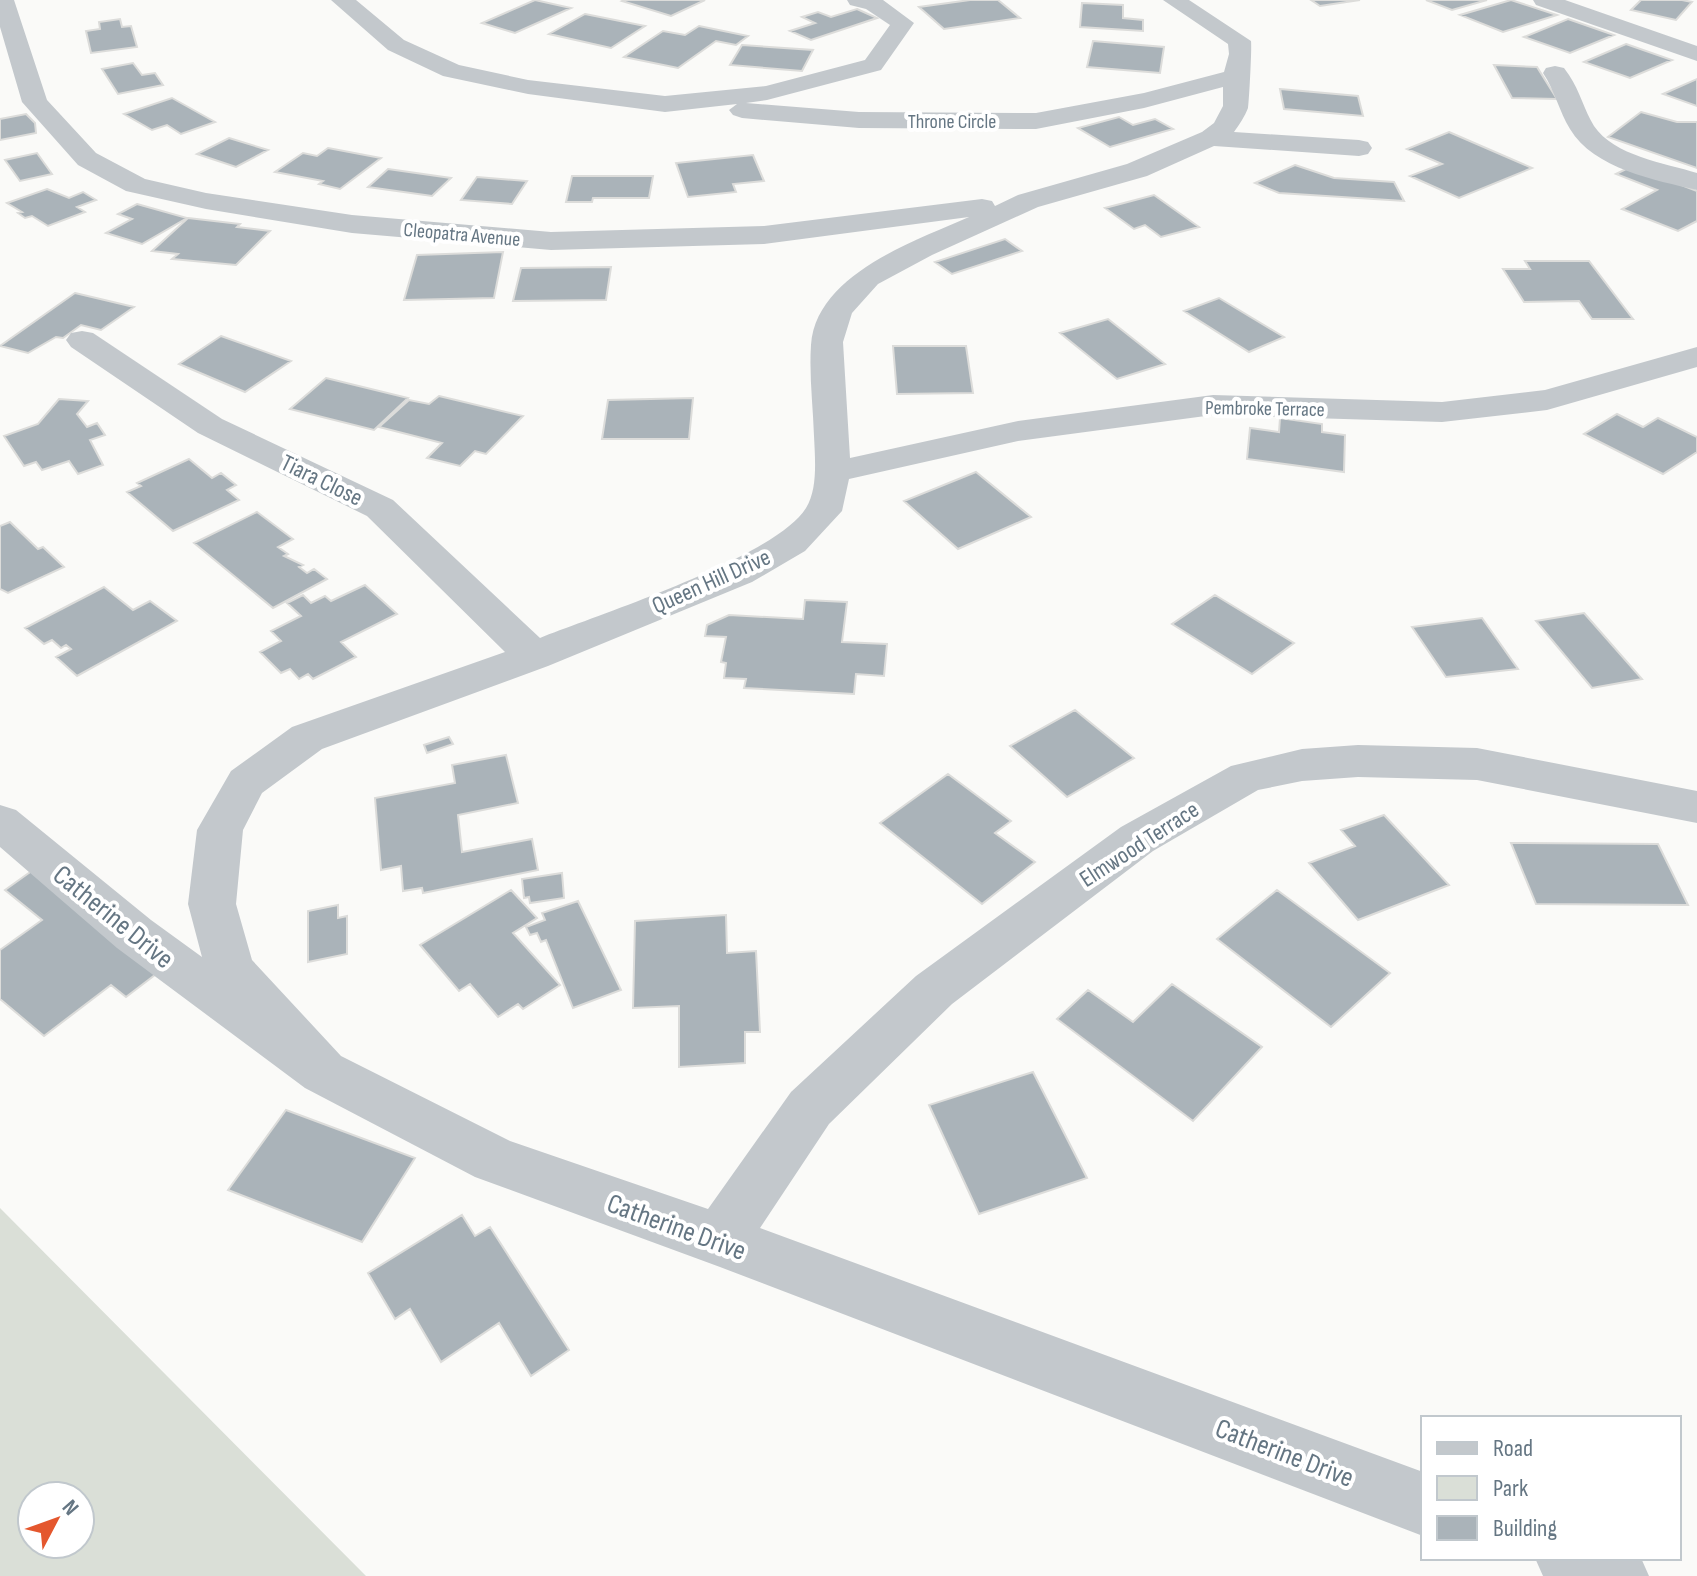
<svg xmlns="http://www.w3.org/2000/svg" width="1697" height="1576" font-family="'Sofia Sans Condensed',sans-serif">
<rect width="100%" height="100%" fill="#fafaf8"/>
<path fill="#dadfd7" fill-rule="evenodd" d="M0 1208 366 1576H0ZM32 1496H80V1544H32Z"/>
<path fill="#aab3b9" stroke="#dcdcda" stroke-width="2" d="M535 0 571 8 515 33 482 23Z
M624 0H705L671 16 622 1Z
M970 0H998L1020 18 944 29 919 7Z
M1311 0H1360L1320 6Z
M1426 0H1487L1452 10Z
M1511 0 1557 15 1503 32 1460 15Z
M1641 0H1682L1692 2 1676 20 1631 10Z
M1082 3 1123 5V18L1143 20V31L1080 27Z
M857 9 877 18 811 40 790 31 815 23 802 17 818 12 831 17Z
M585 14 645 26 611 48 549 34Z
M120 19 122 27 131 26 137 47 91 53 86 31 100 29 99 22Z
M1568 19 1614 35 1570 53 1524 37Z
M699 26 748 36 736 45 716 41 678 68 624 57 663 31 685 35Z
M1093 41 1164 47 1160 73 1087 67Z
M1626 44 1672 60 1630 78 1584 62Z
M742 45 813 50 802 71 730 65Z
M133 63 142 75 155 73 163 85 118 94 102 69Z
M1494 65 1537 67 1557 99 1512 98Z
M1697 79V106L1663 94Z
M1280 89 1358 96 1363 116 1284 109Z
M172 98 215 122 181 134 167 125 152 130 124 114Z
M1641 112 1677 122H1697V168L1608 137Z
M26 114 35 123 36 133 0 140V119Z
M1119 117 1133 125 1155 119 1173 129 1110 147 1078 128Z
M1449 132 1532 168 1459 198 1410 176 1442 164 1407 149Z
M229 138 268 150 236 167 197 154Z
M328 148 381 158 340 189 319 184 323 181 275 172 303 153 317 156Z
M37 153 52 174 20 181 5 160Z
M753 155 764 181 733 184 736 192 688 197 676 163Z
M1295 165 1334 178 1394 182 1404 201 1279 193 1255 183Z
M1632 166 1697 191V221L1678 231 1622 209 1657 190 1616 174Z
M388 169 451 178 432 196 368 187Z
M572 176H653L649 198H593L592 202H566Z
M477 177 527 181 512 204 461 200Z
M47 189 69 198 83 192 96 200 77 207 85 212 48 226 32 216 25 218 18 213 22 212 7 203Z
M1154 195 1199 227 1161 237 1145 225 1134 229 1105 208Z
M137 204 187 218 142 244 106 233 132 219 118 214Z
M188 218 240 224 237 227 270 231 236 265 172 259 178 254 152 251Z
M1005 239 1022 251 952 274 935 262Z
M503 252 494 298 404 300 417 255Z
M1525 261H1589L1633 319H1592L1579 301 1524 302 1503 269H1530Z
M611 267 606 300 513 301 521 268Z
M75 293 134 307 101 330 81 325 63 338 56 337 28 353 0 346Z
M1219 298 1284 337 1249 352 1184 311Z
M1108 319 1165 364 1117 379 1060 333Z
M221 336 291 361 245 392 179 364Z
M893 346H966L973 393 897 394Z
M326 378 408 398 374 430 290 409Z
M439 396 523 416 486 454 475 451 460 466 427 458 442 443 379 427 409 400 429 404Z
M693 398 689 439H602L608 400Z
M59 399 88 401 77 414 87 427 97 423 105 435 90 440 103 465 78 474 69 461 42 470 36 462 24 466 4 436 38 424Z
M1617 414 1643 427 1658 418 1697 437V452L1663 474 1584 434Z
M1280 418 1322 424V432L1345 435 1344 472 1247 459 1250 428 1279 432Z
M189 459 212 478 221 473 236 485 227 490 239 500 173 531 127 492 141 486 137 483Z
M976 472 1031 517 958 549 904 501Z
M257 512 293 539 278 547 288 554 284 556 303 565 299 567 307 573 314 569 327 579 273 608 194 543Z
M10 522 38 549 43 547 64 567 8 593 0 589V526Z
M365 585 397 614 341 642 356 657 313 679 308 674 299 679 290 669 281 673 260 652 281 641 271 631 301 616 287 603 303 595 311 603 325 596 331 601Z
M104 587 133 610 150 601 177 621 77 676 56 657 71 649 66 645 61 648 52 640 44 644 25 628Z
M1215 595 1294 643 1252 674 1172 624Z
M805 600 847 602 842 642 887 644 884 676 856 674 854 694 744 688 746 679 724 678 726 663 721 662 726 637 705 636 707 625 729 615 803 619Z
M1584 613 1642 679 1592 688 1536 621Z
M1482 618 1518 669 1446 677 1412 627Z
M1075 710 1134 758 1067 797 1010 746Z
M449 737 453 744 427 753 424 745Z
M506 755 518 803 458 815 462 852 532 839 538 870 423 893 422 888 403 891 401 866 381 870 375 798 455 783 452 765Z
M948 774 1011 821 995 833 1035 862 982 904 880 823Z
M1384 815 1449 885 1358 920 1309 863 1355 846 1341 830Z
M1511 843 1658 844 1688 905 1536 904Z
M40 865 168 965 126 997 111 985 44 1036 0 999V950L42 920 5 890Z
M562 873 564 898 530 903 529 897 524 898 522 879Z
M511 890 537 918 513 933 560 985 523 1009 518 1004 498 1017 470 984 459 991 420 945Z
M1277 890 1390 973 1331 1027 1217 939Z
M578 901 621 990 573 1008 546 940 541 942 537 933 530 935 526 927 545 920 542 913Z
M338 905V918L347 916V954L308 962V911Z
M726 915 727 953 756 951 760 1032H745V1063L679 1067V1006L633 1008 635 921Z
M1172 984 1262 1047 1193 1121 1057 1019 1088 990 1133 1022Z
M1033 1072 1087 1178 979 1214 929 1105Z
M286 1110 415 1158 362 1242 228 1190Z
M462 1215 475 1236 490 1227 569 1350 531 1376 499 1323 441 1362 410 1309 395 1319 368 1273Z"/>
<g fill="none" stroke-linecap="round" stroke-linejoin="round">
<path fill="#c3c8cc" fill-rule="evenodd" d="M0 0H14L47 100 96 153 145 179 206 193 352 215 551 232 764 226 982 199 992 201 995 206 1018 195 1127 164 1202 132 1214 123 1223 106V87L1144 108 1036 129 859 128 742 118 733 115 729 110 737 104 665 112 528 94 443 76 388 50 331 0H356L404 40 459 65 528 80 665 96 766 86 865 60 890 25 866 9 850 5 847 0H883L914 23 881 70 767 100 746 103 859 112 1036 113 1144 93 1224 72 1229 54 1228 44 1163 0H1189L1251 41C1252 47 1249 103 1248 108 1245 116 1239 125 1234 132L1359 140 1368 142 1372 148 1368 154 1359 156 1214 146 1147 176 1038 207 932 255 878 284 852 313 843 342 850 458 1018 421 1213 395 1442 402 1545 390 1697 347V367L1547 410 1442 422 1213 415 1018 441 849 479 842 511 805 551 752 582 548 666 322 749 262 793 243 830 236 904 252 960 341 1056 510 1141 708 1209 791 1092 916 976 1121 827 1231 766 1302 749 1358 745 1477 748 1697 791V823L1477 780 1358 777 1302 781 1258 790 1153 851 952 1004 829 1124 760 1228 1423 1472V1536L720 1267 475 1177 305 1088 117 948 0 847V805L16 810 151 920 202 957 188 904 197 830 231 771 292 727 505 652 367 516 198 433 71 347 66 340 71 333 82 331 93 333 222 419 393 500 540 638C598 615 776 557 806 508 818 489 815 458 814 436 813 406 809 375 811 345 816 274 915 241 969 217L764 244 551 250 352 233 206 209 126 191 78 165 22 102 0 27Z
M1533 0H1565L1697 46V61L1536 5Z
M1555 66 1564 68 1569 75C1580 91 1584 110 1594 126 1614 156 1665 163 1697 173V190C1655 180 1594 169 1570 129 1559 111 1555 91 1543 73L1546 68Z
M1535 1558H1641L1649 1576H1543Z"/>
</g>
<g text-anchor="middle" stroke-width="8" stroke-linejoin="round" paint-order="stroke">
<g font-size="20" fill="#657683" stroke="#fff">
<text x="952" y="128">Throne Circle</text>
<text transform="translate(462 234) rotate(5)" y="7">Cleopatra Avenue</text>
<text transform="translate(1265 408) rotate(1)" y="7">Pembroke Terrace</text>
</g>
<g font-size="24" fill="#657683" stroke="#fff">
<text transform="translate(322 480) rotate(26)" y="8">Tiara Close</text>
<text transform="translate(711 581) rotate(-24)" y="8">Queen Hill Drive</text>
<text transform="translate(1139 844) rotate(-33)" y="8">Elmwood Terrace</text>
</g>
<g font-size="28" fill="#657683" stroke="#fff">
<text transform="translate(114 916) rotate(39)" y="10">Catherine Drive</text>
<text transform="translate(677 1226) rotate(20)" y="10">Catherine Drive</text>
<text transform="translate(1285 1452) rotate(21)" y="10">Catherine Drive</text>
</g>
</g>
<rect x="1421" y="1416" width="260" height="144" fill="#ffffff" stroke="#c1c8cd" stroke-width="2"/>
<rect x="1437" y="1442" width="40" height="12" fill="#c3c8cc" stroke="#c1c8cd" stroke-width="2"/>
<text x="1493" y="1456" font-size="24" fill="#657683">Road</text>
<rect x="1437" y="1476" width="40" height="24" fill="#dadfd7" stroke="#c1c8cd" stroke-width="2"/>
<text x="1493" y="1496" font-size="24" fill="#657683">Park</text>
<rect x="1437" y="1516" width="40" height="24" fill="#aab3b9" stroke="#c1c8cd" stroke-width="2"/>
<text x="1493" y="1536" font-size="24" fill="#657683">Building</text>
<g transform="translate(56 1520) rotate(49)"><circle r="38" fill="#ffffff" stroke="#c1c8cd" stroke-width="2"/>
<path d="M0-6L14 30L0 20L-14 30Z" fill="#e4572e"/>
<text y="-12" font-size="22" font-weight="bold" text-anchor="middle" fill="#657683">N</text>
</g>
</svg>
